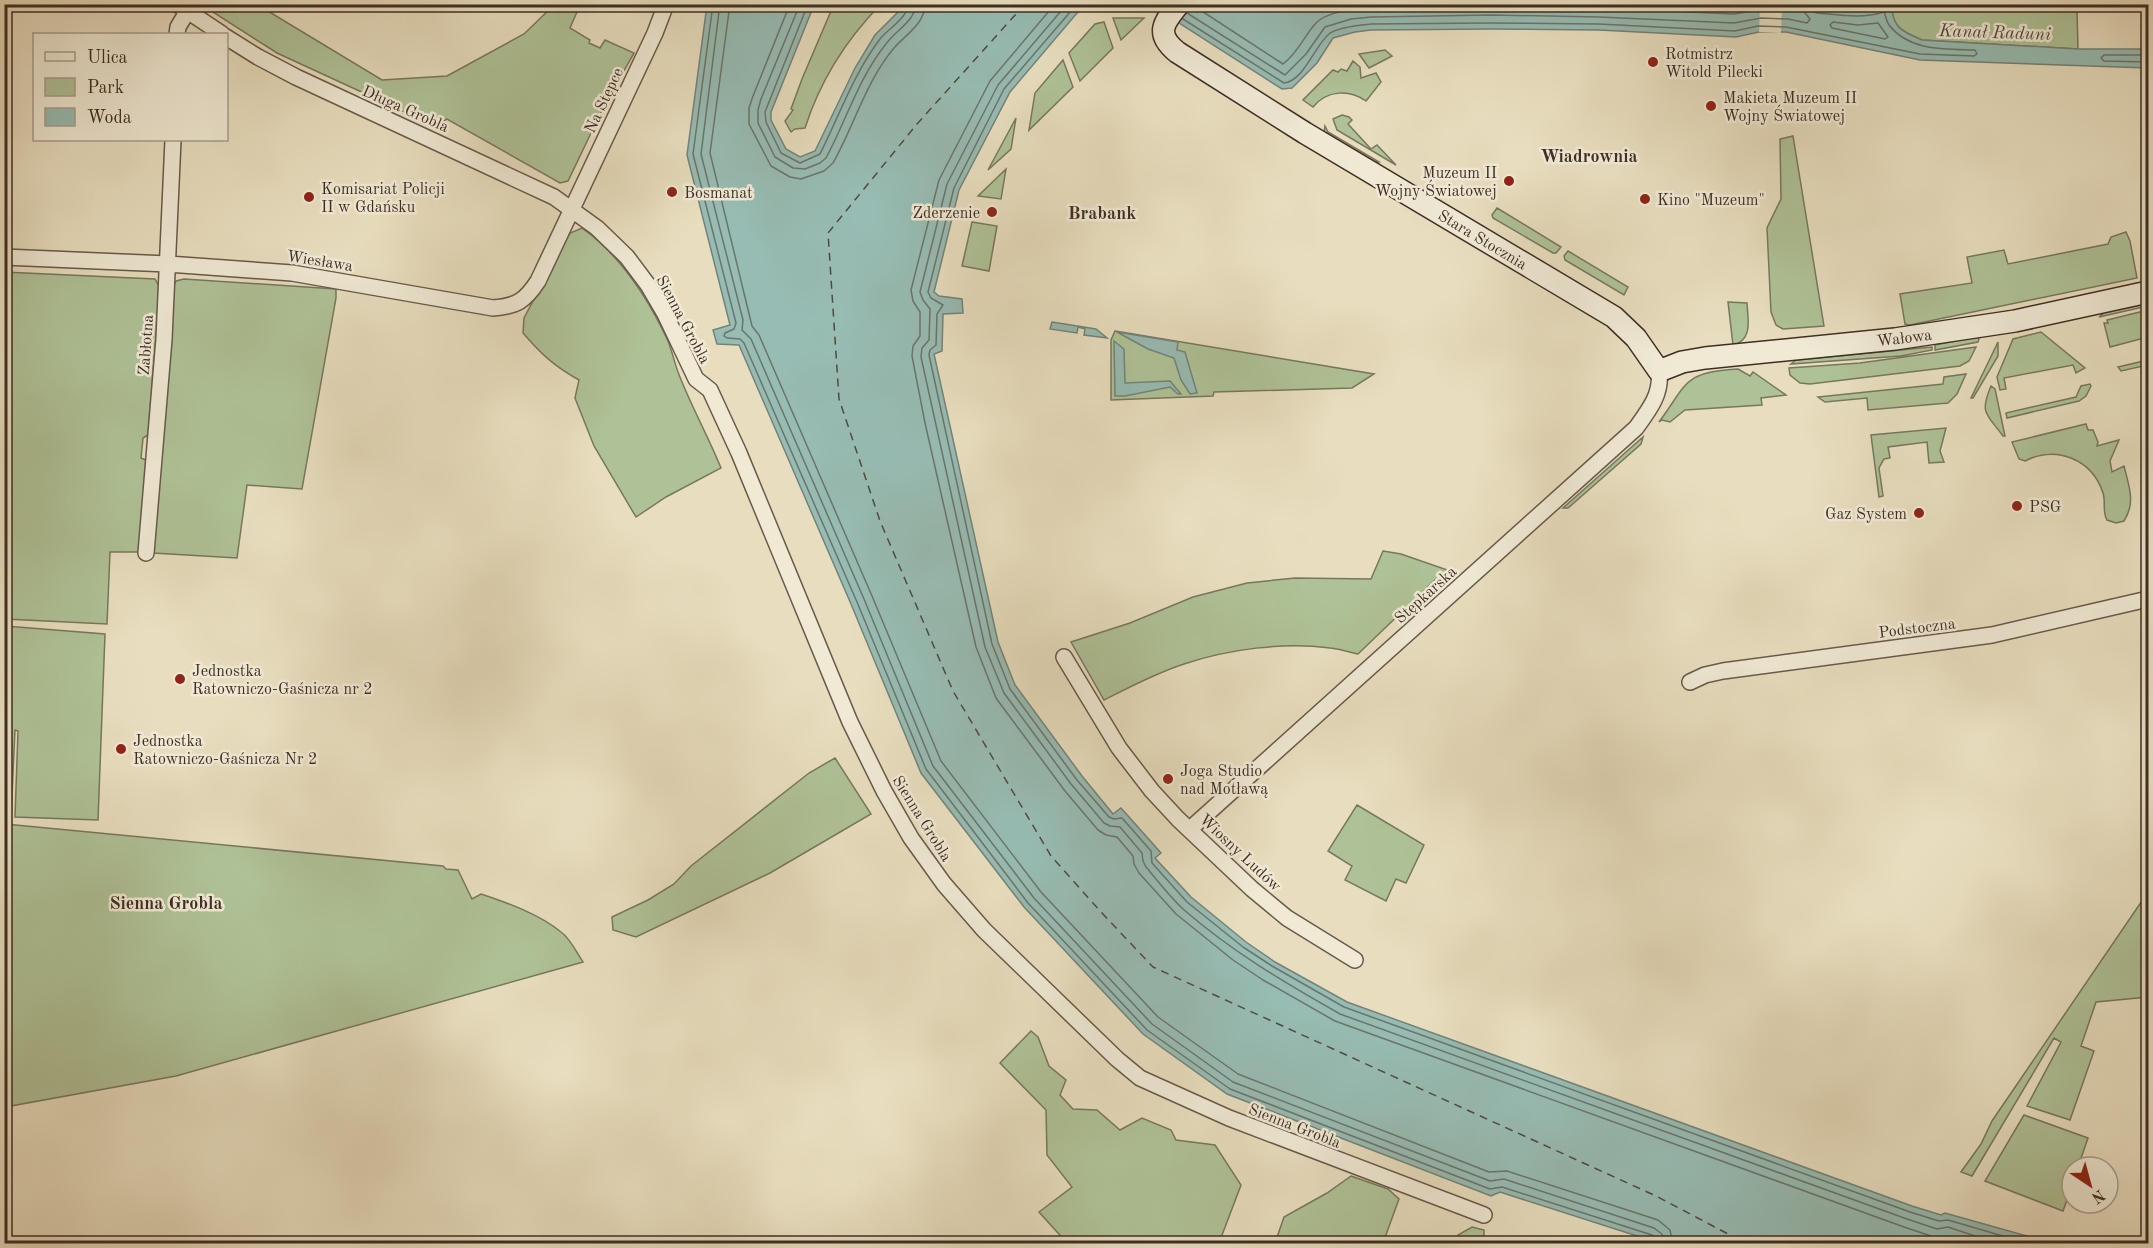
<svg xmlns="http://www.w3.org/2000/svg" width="2153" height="1248" font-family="'Old Standard TT',serif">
<rect width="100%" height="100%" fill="#e8debf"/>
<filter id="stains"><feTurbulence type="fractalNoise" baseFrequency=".00333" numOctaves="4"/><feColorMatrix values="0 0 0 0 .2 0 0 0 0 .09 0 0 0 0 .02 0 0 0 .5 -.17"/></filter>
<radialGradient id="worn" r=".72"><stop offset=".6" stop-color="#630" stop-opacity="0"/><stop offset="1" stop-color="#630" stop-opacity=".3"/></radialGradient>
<path fill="#afc297" stroke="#77785e" stroke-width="1.5" d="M834 4 880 5C846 40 820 81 805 128L795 129 791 132 785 121 793 110 791 109 802 79Z
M2116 4 2117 7 2077 9 2078 49 1922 40C1901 31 1893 28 1891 5Z
M202 5H258L382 80 447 76 524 34 554 5H580L570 28 590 40 589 43 600 48 605 40 634 53 603 108 568 181 560 183 447 119 435 126 277 53Z
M1113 18H1144L1121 40Z
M1104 22 1113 48 1080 81 1069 53 1095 24Z
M1385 50 1392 56 1369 68 1359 54Z
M1063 60 1073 87 1029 130 1035 93Z
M1353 61 1360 67 1361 78 1376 73 1381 82 1366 101C1349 89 1327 90 1313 107L1303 100 1333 70 1338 72 1341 69 1347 71Z
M1342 115 1349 117 1352 120 1348 124 1371 149 1377 145 1396 165 1337 130 1333 119Z
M1016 118 1011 149 988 170Z
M1325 126 1328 132 1379 162 1367 163 1324 133Z
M1793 136 1824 326 1783 329 1776 325 1771 312 1767 228 1781 199 1780 139Z
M1006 169 1001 199 978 196Z
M1497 208 1561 247 1556 253H1553L1493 218 1492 215Z
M972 222 997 226 989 271 962 266Z
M582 228C621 256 648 298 668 341 672 351 674 361 678 372 690 404 708 436 721 468L666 497 636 517 594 446 575 398 579 380C554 366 541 354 523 333L524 318 565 241 570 233Z
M2126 232 2130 241 2137 278 1910 325 1905 324 1900 294 1972 283 1967 257 2004 250 2008 264 2108 244 2111 237Z
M1568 251 1628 287 1624 295 1565 260 1564 256Z
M4 272 155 279 160 288 148 435 143 438 141 458 146 460 139 552H110L107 624 5 619Z
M184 279 336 289V298L302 489 247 485 237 558 153 553 172 288 176 281Z
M2148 301V306L2099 317 2105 312Z
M1728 302 1747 303C1748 320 1753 340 1733 345Z
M2148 310V337L2110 347 2104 323H2108L2107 320Z
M1115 331 1374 374 1352 388 1214 392 1213 396 1111 400V340Z
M2041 332 2085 368 2076 373 2073 365 2004 378 2006 389 2000 390 1997 377 2013 339Z
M1976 337 1979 339 1978 342 1935 350V345Z
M1998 342V356L1973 398H1971Z
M1932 347V350L1901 356 1791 364 1796 360Z
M1976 347 1969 361 1960 366 1810 384 1800 383 1790 375 1789 368 1860 363Z
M2148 360V365L2121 371 2118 367Z
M1738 369 1750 376 1753 372 1786 395 1761 398 1762 405 1685 410 1670 422 1662 420 1659 422C1688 383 1683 372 1738 369Z
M1966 374 1957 394 1948 403 1868 410 1867 398 1825 402 1818 397 1943 384 1944 377Z
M2090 384 2091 386 2086 396 2079 401 2007 418 2006 413 2076 397 2081 386Z
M1991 386 1995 389 2005 436H2003C1987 414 1979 414 1991 386Z
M2086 424 2088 430H2093L2098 442 2097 446 2119 440 2110 461 2112 472 2124 466C2129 487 2136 502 2124 521L2116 523 2107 520C2102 512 2106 502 2103 493 2092 459 2056 445 2025 461L2019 459 2012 442Z
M1946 428 1940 451 1944 462 1929 463 1927 442 1888 447 1890 458 1884 459 1879 468 1883 496 1879 497 1871 435Z
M1643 437 1641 444 1568 508H1563Z
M1383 551 1401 554 1456 573 1441 586 1435 580 1358 654C1349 652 1340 649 1330 648 1283 642 1229 649 1184 664 1156 673 1130 687 1104 700L1071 642 1130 623 1193 597 1247 583 1295 578 1371 579Z
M5 626 105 634 98 820 15 817 18 731 15 730 11 817H5Z
M835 758 871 814 770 873 636 937 613 930 612 917 648 900 674 884 691 866 809 773Z
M1357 805 1424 845 1406 883 1396 879 1386 901 1345 880 1352 866 1328 851Z
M5 824 443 866 446 869 458 870 472 899 481 894C508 903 539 914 561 932 570 938 577 953 583 962L176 1076 5 1107Z
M2148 892V997L2096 1002 2081 1046 2094 1051 2070 1120 2027 1106 2061 1042 2054 1038 1972 1176 1961 1172 1981 1144 1992 1121Z
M1031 1031 1038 1037 1049 1066 1066 1080 1060 1095 1073 1109 1097 1110 1120 1130 1142 1118 1171 1130 1176 1140 1215 1145 1241 1185 1219 1243H1067L1039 1212 1072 1187 1047 1155 1046 1110 1000 1063Z
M2024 1115 2088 1138 2078 1167H2072V1186L2063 1211 1985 1181Z
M1351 1176 1388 1189 1399 1199 1383 1243H1275L1284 1217 1327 1193Z
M1472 1227 1484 1230V1243H1455L1458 1235Z"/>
<path fill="#97bcb3" stroke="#74837a" stroke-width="1.5" d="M1784 4C1809 7 1835 11 1860 11 1872 11 1879 5 1891 4 1893 28 1901 31 1922 40L2078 49H2148V68L1920 60 1786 32H1759L1736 37 1599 30 1491 29 1371 30 1355 32 1333 38 1317 63 1292 88 1282 89 1182 25 1157 7 1083 6 1010 92 959 190 934 292 939 296 962 299 963 313 943 314 942 351 934 354 998 642 1015 685 1082 776 1113 814 1121 808 1161 853 1155 858 1191 897 1246 942 1275 962 1347 1002 1912 1206 1941 1215 1945 1213 2052 1243H1659L1500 1192 1491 1196 1227 1094 1143 1034 1024 907 921 773 851 604 739 345 717 344 713 330 730 325 687 155 707 5H814L771 112V120L786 149 800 157 815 151 855 68 875 35 905 5Z
M1052 322 1096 329 1107 338 1084 335 1085 329 1078 327 1077 333 1050 329Z
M1117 332 1178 342 1177 350 1185 352 1197 393 1190 394 1181 380 1174 358 1148 349Z
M1114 341 1124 349 1125 383 1170 381 1181 394H1178L1170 387 1125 396H1115Z"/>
<path fill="#e8debf" d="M1760 5H1782L1781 33 1759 32Z"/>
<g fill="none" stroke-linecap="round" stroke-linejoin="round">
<path stroke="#6b756c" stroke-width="1.5" d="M713 4 693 154 736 323 734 329 725 333 724 336 727 338 740 339 744 343 857 602 926 769 1028 903 1147 1030 1230 1089 1490 1189 1502 1187 1652 1235 1656 1238V1244
M720 4 701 154 743 320 742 330 751 339 864 599 933 766 1034 898 1152 1024 1233 1082 1490 1181 1504 1179 1654 1228 1662 1234 1664 1244
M730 4 710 153 752 326 759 335 872 596 941 761 1041 892 1158 1017 1238 1074 1489 1172 1507 1171 1658 1220 1670 1230 1673 1244
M790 4 753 96 749 108V124L771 166 790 177 801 179 824 171 833 163C854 126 866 81 894 48 905 35 925 24 925 4
M800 4 761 99 758 110V123L775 157 793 168 805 169 820 163 826 158C846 121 859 77 886 44 895 31 915 21 916 4
M808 4 765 112 766 122 781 153 800 163 820 154C839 116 854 73 880 39 888 29 907 18 909 4
M1055 4 990 81 939 180 911 290 913 301 920 312V336L913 346 912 356 925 423 976 647 996 698 1065 791 1098 830 1106 835 1117 837 1133 856 1134 864 1139 873 1176 914 1233 960 1263 980 1335 1021 1904 1227 1934 1237H1947L1968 1244
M1067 4 998 85 947 184 920 292 923 300 930 309 929 340 922 348 921 357 985 647 1004 693 1071 784 1104 823 1110 826 1120 827 1142 853 1143 861 1146 867C1158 881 1169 896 1183 909 1231 951 1285 983 1340 1014L1907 1219 1937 1229 1948 1227 1999 1244
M1077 4 1004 89 954 188 928 292 931 298 943 305 937 314 936 345 930 350 929 355 992 644 1010 689 1077 780 1109 817 1114 819 1122 818 1151 851 1152 863 1187 902 1243 947 1272 966 1344 1007 1910 1212 1939 1221 1948 1220 2030 1244
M1191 4 1283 64C1298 53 1304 36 1316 23 1328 11 1355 9 1371 8L1491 6 1599 8 1734 14 1758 10 1792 11 1794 4
M1187 13 1285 75 1306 54 1325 27 1351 19 1371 17 1491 15 1599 17 1734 23 1761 18 1788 19 1807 23 1810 19 1805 13 1803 4
M1183 19 1284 83C1304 81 1315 45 1329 34 1337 27 1361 25 1371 24L1491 23 1599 24 1735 31 1758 26 1786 27 1920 54 1974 56 1977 54 1975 50C1944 49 1909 51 1889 25 1886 21 1886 16 1884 12 1862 19 1840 15 1817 13L1812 11 1811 4
M1833 22 1858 25 1878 23 1888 37 1885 39 1832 28 1830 25Z
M2148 55H2104L2101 58 2104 61 2148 62"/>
<path stroke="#514a41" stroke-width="1.5" stroke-dasharray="8 6" stroke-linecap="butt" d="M1025 4 917 124 828 233 839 399 880 521 953 691 1051 856 1101 912 1153 967 1656 1196 1747 1244"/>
<defs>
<path id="street" d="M177 4 222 34
M177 34 178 27 187 12
M226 37 258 57 296 77 554 197 597 228 627 257 648 285 665 314 696 379 710 390 739 453 850 722 884 791 911 838 944 884 984 930 1117 1059 1140 1078 1229 1118 1484 1215
M4 257 168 264 292 273 493 308C517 306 525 301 538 281L655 33 666 4
M146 553 164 339 173 140
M1064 657 1119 748 1152 791 1178 819 1252 889 1287 918 1355 960
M1690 682 1705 675 1723 671 1992 635 2148 599
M1190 829 1636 428C1649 410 1662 394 1659 371"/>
<path id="secondary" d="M1179 4C1163 23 1155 34 1177 52L1305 133 1614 317 1636 338 1659 371 1682 362 1705 358 1895 339 2015 321 2148 292"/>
</defs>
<use href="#street" stroke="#695a4b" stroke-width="18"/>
<use href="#secondary" stroke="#3f2e24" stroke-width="24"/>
<use href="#street" stroke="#f0ead5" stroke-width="15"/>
<use href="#secondary" stroke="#f0ead5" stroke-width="21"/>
</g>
<g fill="#8f2418" stroke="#f0ead5" stroke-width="2">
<circle cx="1653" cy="62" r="6"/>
<circle cx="1711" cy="106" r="6"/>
<circle cx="1509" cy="181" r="6"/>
<circle cx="672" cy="192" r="6"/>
<circle cx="309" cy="197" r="6"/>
<circle cx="1645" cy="199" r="6"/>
<circle cx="992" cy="212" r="6"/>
<circle cx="2017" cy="506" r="6"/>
<circle cx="1919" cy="513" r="6"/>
<circle cx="180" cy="679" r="6"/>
<circle cx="121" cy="749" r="6"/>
<circle cx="1168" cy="779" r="6"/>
</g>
<g text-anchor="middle" stroke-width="5" stroke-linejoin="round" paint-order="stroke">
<g font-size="16" fill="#3f2e24" stroke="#f0ead5" text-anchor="start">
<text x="1665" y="59">Rotmistrz<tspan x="1665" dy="18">Witold Pilecki</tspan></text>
<text x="1723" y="103">Makieta Muzeum II<tspan x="1723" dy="18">Wojny Światowej</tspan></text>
<text x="1497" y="178" text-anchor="end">Muzeum II<tspan x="1497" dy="18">Wojny Światowej</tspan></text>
<text x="321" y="194">Komisariat Policji<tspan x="321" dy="18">II w Gdańsku</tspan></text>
<text x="684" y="198">Bosmanat</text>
<text x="1657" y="205">Kino "Muzeum"</text>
<text x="980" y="218" text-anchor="end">Zderzenie</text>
<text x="2029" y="512">PSG</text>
<text x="1907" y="519" text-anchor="end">Gaz System</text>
<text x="192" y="676">Jednostka<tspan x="192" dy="18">Ratowniczo-Gaśnicza nr 2</tspan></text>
<text x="133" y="746">Jednostka<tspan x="133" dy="18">Ratowniczo-Gaśnicza Nr 2</tspan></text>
<text x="1180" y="776">Joga Studio<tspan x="1180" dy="18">nad Motławą</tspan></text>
</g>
<g font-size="16" fill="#3f2e24" stroke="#f0ead5">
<text transform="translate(603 100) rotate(-65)" y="6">Na Stępce</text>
<text transform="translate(406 108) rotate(24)" y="6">Długa Grobla</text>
<text transform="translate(1483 239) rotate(31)" y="6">Stara Stocznia</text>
<text transform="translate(320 260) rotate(9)" y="6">Wiesława</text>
<text transform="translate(684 319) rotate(62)" y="6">Sienna Grobla</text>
<text transform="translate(1904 337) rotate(-7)" y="6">Wałowa</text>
<text transform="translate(145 345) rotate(-86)" y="6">Zabłotna</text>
<text transform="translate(1425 594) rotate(-42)" y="6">Stępkarska</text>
<text transform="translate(1917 627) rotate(-7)" y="6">Podstoczna</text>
<text transform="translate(923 818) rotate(58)" y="6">Sienna Grobla</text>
<text transform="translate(1241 852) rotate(43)" y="6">Wiosny Ludów</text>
<text transform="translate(1295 1125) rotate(21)" y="6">Sienna Grobla</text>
</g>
<g font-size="18" font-style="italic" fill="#514a41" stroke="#f0ead5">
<text transform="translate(1995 32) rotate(2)" y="6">Kanał Raduni</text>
</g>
<g font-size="18" font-weight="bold" fill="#3f2e24" stroke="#f0ead5">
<text x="1589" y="162">Wiadrownia</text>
<text x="1102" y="219">Brabank</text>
<text x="166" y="909">Sienna Grobla</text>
</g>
</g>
<rect width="2153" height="1248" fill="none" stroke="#e8debf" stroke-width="24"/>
<rect x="6" y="6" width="2141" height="1236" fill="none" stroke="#3f2e24" stroke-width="3"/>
<rect x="12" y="12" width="2129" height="1224" fill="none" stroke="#3f2e24" stroke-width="1.5"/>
<rect x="33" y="33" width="195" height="108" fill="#f0ead5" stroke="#a99f8e" stroke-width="1.5"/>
<rect x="45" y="52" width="30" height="9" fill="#f0ead5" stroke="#a99f8e" stroke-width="1.5"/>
<text x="87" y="63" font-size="18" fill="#3f2e24">Ulica</text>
<rect x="45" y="78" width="30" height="18" fill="#afc297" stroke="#a99f8e" stroke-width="1.5"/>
<text x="87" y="93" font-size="18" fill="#3f2e24">Park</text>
<rect x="45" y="108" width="30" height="18" fill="#97bcb3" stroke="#a99f8e" stroke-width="1.5"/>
<text x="87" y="123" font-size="18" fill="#3f2e24">Woda</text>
<g transform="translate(2090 1185) rotate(144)"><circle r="28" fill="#f0ead5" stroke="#a99f8e" stroke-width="1.5"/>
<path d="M0-4.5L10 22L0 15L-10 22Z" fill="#8f2418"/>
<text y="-9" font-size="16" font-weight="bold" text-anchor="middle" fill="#3f2e24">N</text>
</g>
<rect width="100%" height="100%" filter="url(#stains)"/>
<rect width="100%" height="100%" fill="url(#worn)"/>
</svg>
